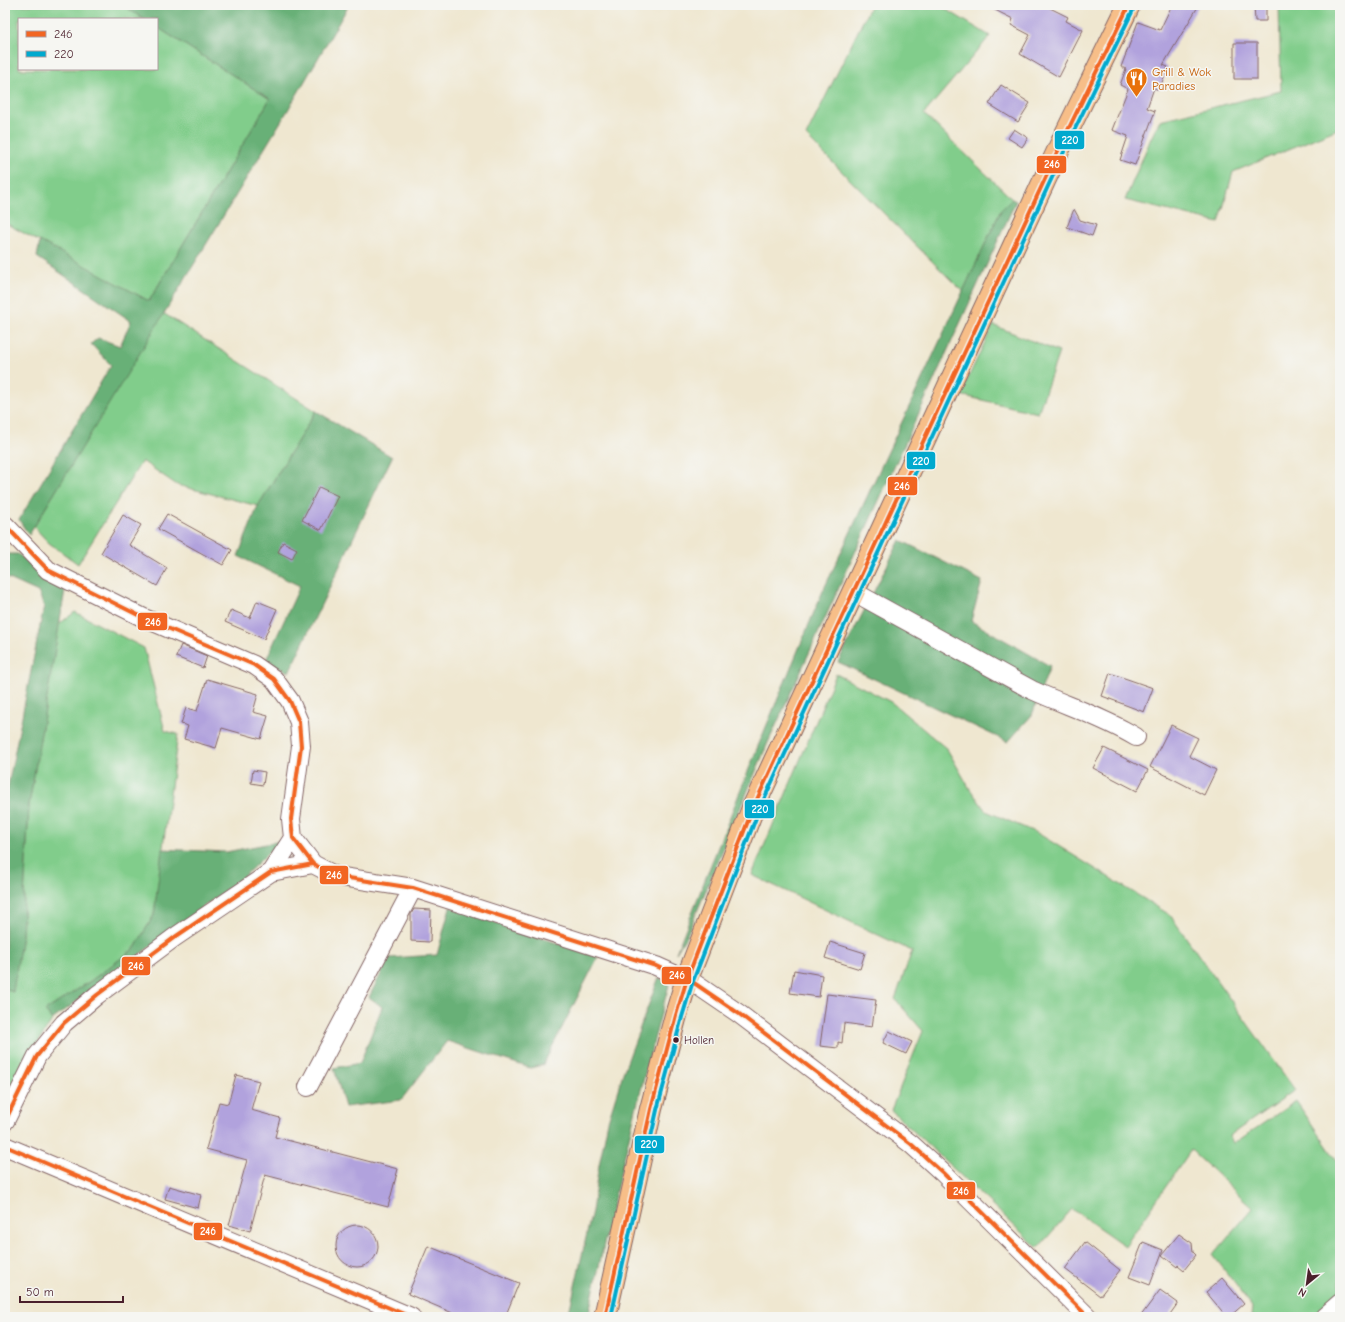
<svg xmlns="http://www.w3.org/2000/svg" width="1345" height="1322" font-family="'Comic Neue',sans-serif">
<rect width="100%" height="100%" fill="#f6f6f2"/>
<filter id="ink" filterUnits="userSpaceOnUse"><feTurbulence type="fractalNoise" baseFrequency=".025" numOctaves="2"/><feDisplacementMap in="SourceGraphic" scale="8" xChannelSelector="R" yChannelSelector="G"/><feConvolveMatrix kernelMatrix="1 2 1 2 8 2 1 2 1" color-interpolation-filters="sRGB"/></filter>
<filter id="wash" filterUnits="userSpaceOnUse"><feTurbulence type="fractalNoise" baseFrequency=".012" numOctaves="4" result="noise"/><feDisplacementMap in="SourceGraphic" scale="16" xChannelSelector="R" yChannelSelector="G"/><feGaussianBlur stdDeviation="0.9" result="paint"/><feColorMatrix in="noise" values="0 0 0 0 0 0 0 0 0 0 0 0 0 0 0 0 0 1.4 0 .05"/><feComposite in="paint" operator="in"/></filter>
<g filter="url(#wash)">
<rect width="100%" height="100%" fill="#efe7d0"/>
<path fill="#81cd8b" stroke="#66765b" d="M5 5H122L144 19H19V69H157V27L270 99 149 301 5 223Z
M871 5H939L990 36 924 114 1012 199 1001 210 963 292 806 136Z
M1279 5H1334L1340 20V128L1233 172 1219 223 1125 200 1151 138 1160 120 1281 91Z
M163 313 316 411 258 506 177 485 142 461 78 564 49 543 34 527Z
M993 325 1059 352 1038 413 960 395Z
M75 612 144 648 165 731 178 734 154 915 135 948 92 980 45 1011 52 1020 5 1096V988L12 992 22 935 29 805 59 624Z
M836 674 891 702 947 749 970 789 986 811 1039 834 1170 915 1295 1090 1229 1136 1233 1144 1296 1101 1340 1165V1293L1314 1317H1251L1252 1306 1213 1255 1253 1208 1191 1150 1125 1246 1072 1209 1038 1248 891 1110 923 1031 895 999 912 951 752 875Z"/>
<path fill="#68b077" stroke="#596851" d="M122 5H349L288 110 29 535 19 520 111 365 91 344 98 338 120 346 131 321 37 257 40 241 149 301 270 99 157 27V19H144Z
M1012 199 1016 201 767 745 687 935 676 953 758 746 822 593 1001 210Z
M316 411 392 457 289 672 265 662 300 586 238 556 258 506Z
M900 540 982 581 971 621 1050 666 1032 715 1008 742 838 662Z
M5 554H18L65 590 29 805 22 935 13 992 5 988V801L44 606 38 592 5 577Z
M281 841 242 878 52 1020 45 1011 92 980 135 948 154 915 162 849 226 852Z
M450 907 598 957 543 1065 530 1068 447 1041 401 1100 345 1107 334 1068 360 1063 382 1007 369 997 389 958 437 955Z
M659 977 669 985C638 1095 612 1205 588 1317H568L592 1211 599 1165 608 1121 623 1073Z"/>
<g id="blocks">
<path fill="#b1a2dd" d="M985 5H1044L1068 17 1066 21 1083 30 1059 77 1020 54 1030 35 1011 25 1013 19Z
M1172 5H1199L1163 65 1168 67 1159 90 1154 88 1147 108 1155 111 1135 165 1120 160 1128 136 1112 130 1128 89 1120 85 1126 69 1121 67 1138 22 1160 30Z
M1254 5H1266V21H1255Z
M1234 43H1257V79H1234Z
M1001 85 1030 103 1018 122 989 104Z
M1014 129 1028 138 1022 147 1008 138Z
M1074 209 1080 220 1096 225 1092 236 1067 227Z
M319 487 338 496 321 530 302 520Z
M167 514 232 550 223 565 158 529Z
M123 515 141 525 129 545 167 568 157 586 101 553Z
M283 542 297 549 292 559 278 552Z
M257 601 277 609 264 639 225 622 231 610 250 618Z
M181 645 207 656 203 668 176 657Z
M1110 673 1153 688 1144 712 1102 696Z
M207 679 258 694 253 712 268 716 261 739 222 728 216 748 184 739 188 726 181 724 186 708 197 711Z
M1171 725 1198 738 1189 756 1216 770 1204 795 1150 767Z
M1104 748 1148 770 1137 791 1093 768Z
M253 770 265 772 263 785 251 783Z
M414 909 431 910 430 942 411 941V914Z
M830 942 865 953 860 969 825 958Z
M794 970 822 975 819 997 790 993Z
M827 994 876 1000 872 1027 844 1023 842 1043 838 1042V1048L820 1046Z
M889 1031 912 1042 906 1054 883 1043Z
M236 1075 259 1081 251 1110 280 1118 275 1137 398 1169 388 1207 265 1175 250 1231 229 1225 247 1160 206 1149 219 1102 228 1104Z
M169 1186 201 1195 198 1208 165 1199Z
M336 1246a21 21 0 1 1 42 0a21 21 0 1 1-42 0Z
M1179 1234 1192 1243 1193 1252 1196 1255 1184 1270 1178 1265 1177 1267 1162 1255Z
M1085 1242 1120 1270 1100 1296 1065 1269Z
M1143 1242 1163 1250 1150 1285 1129 1277Z
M428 1246 519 1283 505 1317H462L408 1294Z
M1222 1278 1244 1304 1229 1317H1227L1206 1292Z
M1160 1290 1178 1303 1168 1317H1140Z"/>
</g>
</g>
<g filter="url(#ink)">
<use href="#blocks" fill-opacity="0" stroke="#846565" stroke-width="1"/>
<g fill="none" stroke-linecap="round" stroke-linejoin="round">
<defs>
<path id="minor" d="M5 525 48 570 144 618 254 665 274 679 290 701 299 722 301 746 291 819 293 838 313 864 336 876 413 888 656 966 694 983 738 1013 911 1144 943 1173 1088 1317
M854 592 1032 690C1067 706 1103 717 1136 737
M271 872 293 838
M308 1087 413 888
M5 1121 37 1056 64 1023 97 995 175 937 271 872 313 864
M5 1146 411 1317
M1324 1317 1340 1303"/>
<path id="major" d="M605 1317 651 1109 676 1015 687 979 753 808 1064 138 1129 5"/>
</defs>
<use href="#minor" stroke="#846565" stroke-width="20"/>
<use href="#major" stroke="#846565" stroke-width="24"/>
<use href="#minor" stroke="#fff" stroke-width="18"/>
<use href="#major" stroke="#f7be88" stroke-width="22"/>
<defs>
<path id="bus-1" d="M5 525 48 570 144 618 254 665 274 679 290 701 299 722 301 746 291 819 293 838 313 864 336 876 413 888 656 966 694 983 738 1013 911 1144 943 1173 1088 1317
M5 1121 37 1056 64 1023 97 995 175 937 271 872 313 864
M5 1146 411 1317
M605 1317 651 1109 676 1015 687 979 753 808 1064 138 1129 5"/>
<path id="bus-2" d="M611 1317 657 1110 682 1017 693 981 759 810 1069 141 1134 8"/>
</defs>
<use href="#bus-1" stroke="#f6f6f2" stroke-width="7"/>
<use href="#bus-2" stroke="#f6f6f2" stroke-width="7"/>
<use href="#bus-1" stroke="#f26522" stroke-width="4"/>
<use href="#bus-2" stroke="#00a9ce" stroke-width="4"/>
</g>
</g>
<defs>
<symbol id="restaurant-pin" viewBox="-11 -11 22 30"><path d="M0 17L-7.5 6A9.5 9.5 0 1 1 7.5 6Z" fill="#e8710a" stroke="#f6f6f2"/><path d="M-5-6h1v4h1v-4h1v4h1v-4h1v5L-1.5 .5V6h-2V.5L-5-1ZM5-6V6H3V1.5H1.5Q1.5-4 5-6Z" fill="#fff"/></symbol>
</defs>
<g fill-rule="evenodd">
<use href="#restaurant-pin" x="1124" y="66" width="25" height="34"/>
</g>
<circle fill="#4a1f2b" stroke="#f6f6f2" stroke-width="1.5" cx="676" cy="1040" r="3.5"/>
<g text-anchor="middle" stroke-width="3" stroke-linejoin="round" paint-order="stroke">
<g font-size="11" fill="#4a1f2b" stroke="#f6f6f2" text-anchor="start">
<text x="684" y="1044">Hollen</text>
</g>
<g font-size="12" fill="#c56008" stroke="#f6f6f2" text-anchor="start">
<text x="1152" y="76">Grill &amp; Wok<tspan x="1152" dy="14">Paradies</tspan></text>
</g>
</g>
<g stroke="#f6f6f2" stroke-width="1.5">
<rect x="1054" y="130" width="31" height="20" rx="4" fill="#00a9ce"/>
<rect x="1036" y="155" width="31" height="19" rx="4" fill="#f26522"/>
<rect x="906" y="451" width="30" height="19" rx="4" fill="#00a9ce"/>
<rect x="887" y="476" width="31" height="20" rx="4" fill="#f26522"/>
<rect x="137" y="612" width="31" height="19" rx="4" fill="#f26522"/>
<rect x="744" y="799" width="31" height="20" rx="4" fill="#00a9ce"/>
<rect x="319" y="865" width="30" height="20" rx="4" fill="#f26522"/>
<rect x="121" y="956" width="30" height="20" rx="4" fill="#f26522"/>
<rect x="661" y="966" width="31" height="19" rx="4" fill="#f26522"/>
<rect x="634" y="1135" width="31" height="19" rx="4" fill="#00a9ce"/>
<rect x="946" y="1181" width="30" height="19" rx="4" fill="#f26522"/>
<rect x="193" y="1222" width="30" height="19" rx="4" fill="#f26522"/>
</g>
<g font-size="11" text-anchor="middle" font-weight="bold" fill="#fff">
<text x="1070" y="144">220</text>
<text x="1052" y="168">246</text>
<text x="921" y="465">220</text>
<text x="902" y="490">246</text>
<text x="153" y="626">246</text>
<text x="760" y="813">220</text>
<text x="334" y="879">246</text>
<text x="136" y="970">246</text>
<text x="677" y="979">246</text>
<text x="649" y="1148">220</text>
<text x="961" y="1195">246</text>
<text x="208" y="1235">246</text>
</g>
<rect width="1345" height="1322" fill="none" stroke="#f6f6f2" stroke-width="20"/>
<rect x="18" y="18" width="140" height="52" fill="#f6f6f2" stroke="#b1a0a2"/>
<rect x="26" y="31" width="20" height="6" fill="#f26522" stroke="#b1a0a2"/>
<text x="54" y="38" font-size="12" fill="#4a1f2b">246</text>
<rect x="26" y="51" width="20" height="6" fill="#00a9ce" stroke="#b1a0a2"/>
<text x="54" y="58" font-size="12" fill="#4a1f2b">220</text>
<g transform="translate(1307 1284) rotate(209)" stroke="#f6f6f2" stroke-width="3" paint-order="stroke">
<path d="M0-3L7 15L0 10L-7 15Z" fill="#4a1f2b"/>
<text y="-6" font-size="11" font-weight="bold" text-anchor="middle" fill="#4a1f2b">N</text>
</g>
<path d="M20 1296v6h103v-6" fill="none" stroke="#4a1f2b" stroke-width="2"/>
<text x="26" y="1296" font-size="12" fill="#4a1f2b" stroke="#f6f6f2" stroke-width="3" paint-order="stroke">50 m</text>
</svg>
